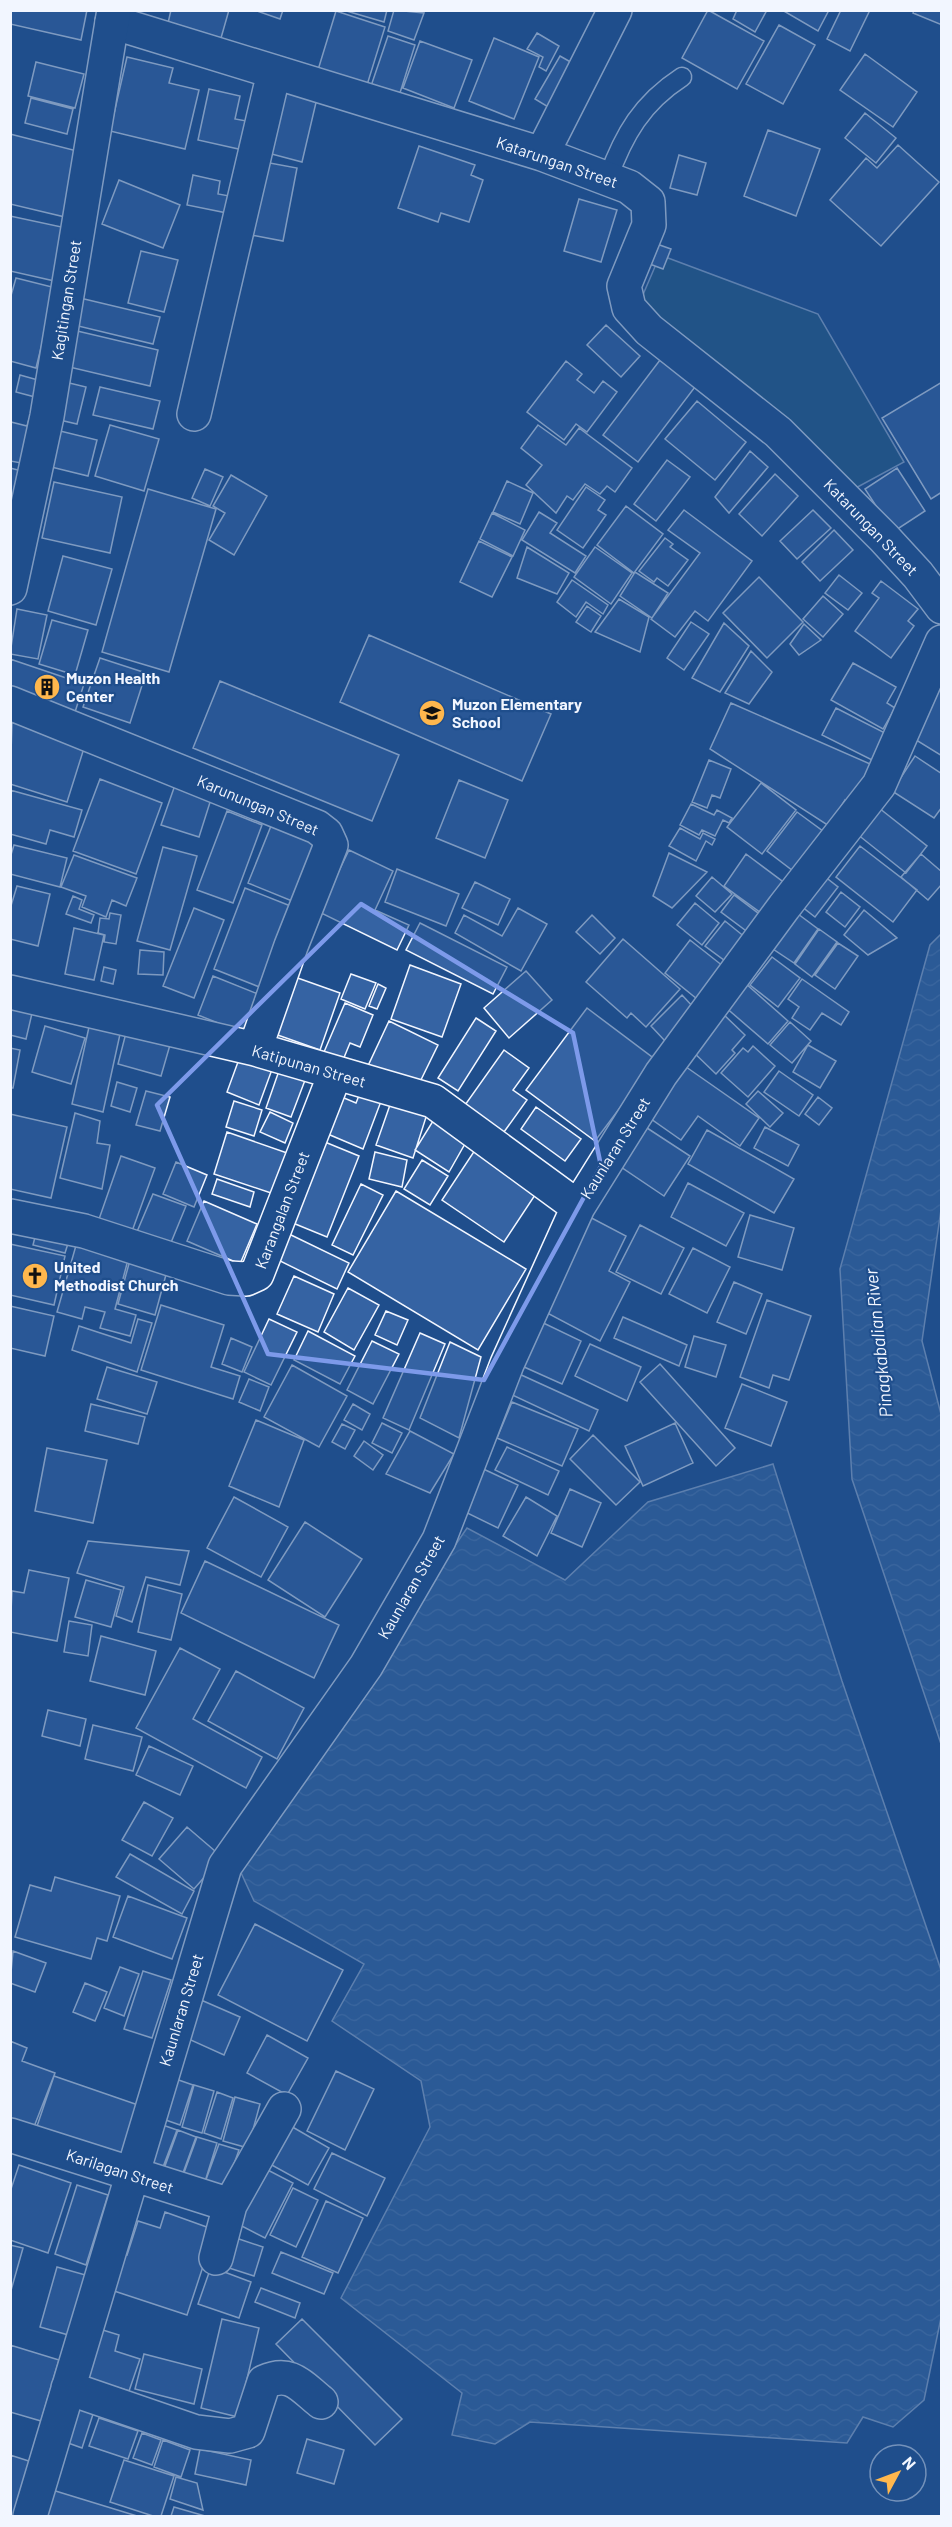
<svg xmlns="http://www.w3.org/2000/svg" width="952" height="2527" font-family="Barlow,sans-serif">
<defs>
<pattern id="water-waves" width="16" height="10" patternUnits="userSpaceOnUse" patternTransform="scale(1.5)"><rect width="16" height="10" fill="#3b69a3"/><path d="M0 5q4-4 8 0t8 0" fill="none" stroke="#587fb1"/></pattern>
</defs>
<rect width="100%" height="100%" fill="#1f4e8c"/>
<path fill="#245a82" stroke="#a8bbd7" stroke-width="1.5" d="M660 255 818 314 904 462 852 490 652 319 642 297Z"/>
<path fill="url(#water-waves)" stroke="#a8bbd7" stroke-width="1.5" d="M941 934V1210L922 1341 941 1414V1744L852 1479 840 1269 930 945Z
M773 1464 842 1681 941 1970 942 2313 924 2400 893 2427 863 2417 847 2443 530 2422 495 2444 452 2435 462 2393 341 2298 430 2127 421 2081 332 2021 364 1964 254 1901 237 1864 467 1528 565 1580 648 1502Z"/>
<path fill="#3563a3" stroke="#f2f6ff" stroke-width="1.5" d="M10 10H87L81 40 10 24Z
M171 10H229L221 38 168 23Z
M254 10H283L280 19Z
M343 10H387L384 22Z
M394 10 424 13 414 40 388 31Z
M708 10 764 41 737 89 682 58Z
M737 10H767L755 32 733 19Z
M782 10H829L818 31Z
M841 10H870L850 51 827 39Z
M914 10H942V25L913 13Z
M336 11 385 27 367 85 318 70Z
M779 25 815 45 783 104 746 84Z
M537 33 559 46 546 71 539 67 543 57 527 49Z
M388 36 415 45 399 96 371 86Z
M494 38 539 57 514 119 469 101Z
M420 41 472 60 454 108 403 88Z
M865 54 917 92 893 127 840 90Z
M560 56 583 69 558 113 535 99Z
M127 57 173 68 169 83 199 90 185 149 110 131Z
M36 62 84 74 75 108 28 96Z
M280 83 318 94 302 162 264 152Z
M209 89 240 96 235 119 257 123 252 152 198 140Z
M31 98 73 109 67 134 25 123Z
M865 113 896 138 876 163 845 138Z
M768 130 820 149 796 216 744 196Z
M10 134 81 152 65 217 10 204Z
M898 145 939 182 881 246 830 200 866 158 877 168Z
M419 146 475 165 471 175 483 180 469 222 441 213 438 222 398 208Z
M679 155 706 163 697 195 670 188Z
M259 161 297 168 283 241 246 234Z
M193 175 220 181 218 194 235 197 232 214 187 205Z
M119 180 180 205 163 248 102 224Z
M579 199 617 210 601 262 564 251Z
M10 216 71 229 59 282 10 271Z
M654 243 671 249 663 269 647 263Z
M141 251 178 260 164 312 128 303Z
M16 278 56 288 36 368 10 361V299Z
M80 298 160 317 153 344 74 325Z
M606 325 640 356 621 377 587 345Z
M73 330 158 350 150 386 65 366Z
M660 360 695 387 638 462 603 435Z
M566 361 582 374 577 380 594 393 603 381 617 392 587 432 576 424 564 440 527 412Z
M20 375 38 380 35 397 16 392Z
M61 381 86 387 77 424 51 418Z
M942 382V492L931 499 882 418Z
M100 387 160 401 153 429 93 415Z
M697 401 746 442 715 480 665 439Z
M29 419 41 421 32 465 10 461 11 422 27 426Z
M110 425 159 439 144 491 95 476Z
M538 425 566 445 579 428 632 468 615 492 607 486 600 494 585 484 573 500 567 496 556 513 526 485 542 465 521 448Z
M52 429 97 440 88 476 43 465Z
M750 451 768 467 729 513 715 497Z
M667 460 690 477 656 521 634 504Z
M10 468 26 472 18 507 10 505Z
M897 468 925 511 893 532 865 489Z
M205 469 223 477 210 506 192 498Z
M775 474 798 496 762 536 739 514Z
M231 475 267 496 234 555 209 540 225 513 213 506Z
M507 481 533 493 520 524 493 512Z
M54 482 122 497 110 553 42 538Z
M586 487 605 500 598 510 606 515 583 548 557 530Z
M148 489 216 509 169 672 102 652Z
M626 506 663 534 634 573 597 545Z
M684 510 752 561 708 621 695 611 675 637 651 619 700 553 668 530Z
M813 510 831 528 797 559 780 541Z
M539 512 557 523 550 533 586 556 575 573 522 540Z
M492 513 525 530 513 556 480 539Z
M834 530 853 550 820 581 802 562Z
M665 538 673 544 670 547 688 560 668 586 657 578 654 582 639 571Z
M479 541 512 557 492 597 460 582Z
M527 547 569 573 557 594 517 578Z
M595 547 632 573 611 604 574 577Z
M63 556 112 569 96 625 48 611Z
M635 572 668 593 652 618 620 596Z
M839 575 862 593 848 610 825 593Z
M759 577 803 622 767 658 723 613Z
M572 580 608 605 603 614 586 602 576 617 557 602Z
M881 581 918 609 908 621 914 626 891 658 855 631 879 598 872 593Z
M823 596 843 614 823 637 803 619Z
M619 599 649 617 640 652 595 632Z
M587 606 601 616 591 632 576 622Z
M17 609 47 615 38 659 10 654Z
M52 620 88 630 75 675 39 664Z
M691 622 709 634 684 670 667 658Z
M724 623 749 646 720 692 692 678Z
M804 624 821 640 799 655 790 644Z
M369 635 551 714 522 781 340 702Z
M751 651 772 672 749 704 725 693Z
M100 658 146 673 130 723 83 707Z
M10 659 84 684 75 712 10 690Z
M853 663 896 687 887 703 895 708 883 729 831 700Z
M220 681 399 755 372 821 193 748Z
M942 681V756L908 735Z
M731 703 877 767 852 807 845 800 829 826 710 749Z
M836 708 885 733 872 760 822 735Z
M12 722 85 745 67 802 10 784Z
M915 756 942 774V807L934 818 892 791Z
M709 760 731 769 720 798 712 795 707 808 692 802Z
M100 779 162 803 136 874 73 851Z
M459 780 508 800 485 858 436 838Z
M761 783 796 810 762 854 727 827Z
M175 785 212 796 199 837 161 825Z
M10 790 82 810 74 837 50 830 46 844 10 834Z
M691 804 714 815 717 810 732 818 729 823 723 820 715 836 702 830 699 835 680 825Z
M879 808 927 846 906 873 857 834Z
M227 811 262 825 233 903 197 890Z
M797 812 831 837 801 877 767 851Z
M273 821 323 841 297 903 248 883Z
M680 828 700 839 703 833 715 839 712 845 706 841 696 861 669 846Z
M14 845 67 858 60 887 10 874V858Z
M860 846 917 890 893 922 836 877Z
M163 847 197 856 170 950 137 941Z
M349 850 393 871 375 910 409 925 397 950 319 912Z
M669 853 707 872 672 908 653 896Z
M746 854 790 887 768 918 724 886Z
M921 854 942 872V884L928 900 901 877Z
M74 855 137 878 126 906 112 900 106 917 82 907 86 896 61 887Z
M397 869 459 894 446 926 385 902Z
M824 876 838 887 815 917 801 906Z
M712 877 732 894 715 912 696 896Z
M475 882 510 899 498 925 462 908Z
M17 886 50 894 38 946 10 939V909Z
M245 888 293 907 262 988 214 969Z
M841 892 860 907 845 927 826 912Z
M734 895 766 919 753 936 721 912Z
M73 896 82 900 79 909 94 915 91 923 66 914Z
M695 903 719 923 702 945 677 925Z
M194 908 224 920 194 998 163 986Z
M518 908 547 924 521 971 455 933 464 915 502 936Z
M864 910 897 938 868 955 844 935Z
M110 913 121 915 116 944 104 942 105 935 98 933 100 918 109 919Z
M798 914 818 929 794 963 773 949Z
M592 915 615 938 600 954 576 932Z
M725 921 751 942 732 966 705 946Z
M420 923 507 967 493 994 406 950Z
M74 928 104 935 94 980 65 974Z
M819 929 837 942 812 977 795 964Z
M623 939 680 989 646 1027 631 1013 627 1018 586 982Z
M690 940 728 970 702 1003 665 973Z
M838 943 858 956 835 989 815 975Z
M140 950 164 952 163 975 138 974Z
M772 957 800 978 778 1007 750 985Z
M410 965 461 984 442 1037 391 1019Z
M104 967 116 970 113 984 101 981Z
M526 971 552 1000 509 1038 484 1008Z
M351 974 376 983 365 1009 341 999Z
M213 976 258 994 243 1033 198 1015Z
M292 976 340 993 320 1050 272 1033Z
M802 979 849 1012 841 1025 822 1013 810 1030 792 1018 799 1007 788 999Z
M745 983 788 1021 768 1044 724 1006Z
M378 984 386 988 377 1009 369 1006Z
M682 995 695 1009 665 1041 651 1026Z
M10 1003 33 1009 26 1039 10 1035Z
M345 1003 373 1015 360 1047 350 1043 343 1060 324 1052Z
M587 1008 656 1060 595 1141 526 1090Z
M721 1012 745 1035 732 1050 735 1053 716 1074 688 1047Z
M91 1018 122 1025 103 1112 72 1104Z
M476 1018 496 1031 458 1091 438 1078Z
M389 1021 438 1045 415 1092 367 1068Z
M790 1022 811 1041 792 1063 770 1045Z
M128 1025 172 1038 161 1076 118 1064Z
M45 1026 85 1038 71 1084 32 1072Z
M808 1045 836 1061 820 1088 793 1072Z
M753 1046 775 1066 748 1097 721 1073 743 1048 748 1052Z
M10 1048 20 1050 13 1088H10Z
M504 1050 529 1068 513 1090 527 1100 504 1132 465 1105Z
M242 1051 274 1064 259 1105 227 1092Z
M679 1062 759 1118 740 1146 698 1116 681 1140 644 1114Z
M281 1065 307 1075 291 1117 266 1108Z
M779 1071 813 1095 799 1116 764 1092Z
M117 1082 137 1088 130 1112 111 1106Z
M362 1088 383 1096 363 1149 323 1132 337 1095 356 1103Z
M146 1091 170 1097 160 1131 136 1125Z
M758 1091 783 1113 770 1127 746 1104Z
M818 1097 832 1108 819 1125 805 1114Z
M234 1101 262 1110 254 1136 226 1127Z
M391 1102 427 1114 413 1158 376 1145Z
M536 1107 581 1139 565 1161 521 1129Z
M270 1112 293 1123 285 1143 260 1132Z
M75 1113 100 1121 97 1143 110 1145 102 1189 60 1178Z
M10 1114 67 1127 51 1198 10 1189Z
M433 1121 466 1142 449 1172 415 1150Z
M644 1126 690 1156 664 1196 618 1165Z
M765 1127 799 1145 788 1166 754 1148Z
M707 1130 794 1179 774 1213 688 1164Z
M227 1132 290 1154 277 1195 214 1174Z
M320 1140 359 1156 327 1237 288 1221Z
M477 1147 539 1189 504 1242 442 1200Z
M375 1152 407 1160 402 1187 369 1179Z
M121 1156 155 1168 131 1234 98 1222Z
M422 1160 448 1176 430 1205 404 1189Z
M176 1162 207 1175 194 1207 163 1194Z
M217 1179 254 1192 250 1207 212 1194Z
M688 1183 744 1213 726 1246 671 1217Z
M361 1184 383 1195 353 1255 332 1245Z
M396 1191 526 1269 478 1350 348 1272Z
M153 1194 186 1206 170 1245 136 1234Z
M204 1201 257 1224 240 1264 187 1241Z
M582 1213 626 1236 609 1271 630 1282 600 1341 534 1306Z
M750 1215 794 1228 782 1270 738 1257Z
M640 1225 684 1248 661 1294 616 1272Z
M37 1229 70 1237 65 1253 33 1245Z
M289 1234 349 1263 337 1289 276 1259Z
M77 1242 129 1256 115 1309 136 1315 130 1336 100 1328 105 1312 85 1307 82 1319 57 1312Z
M10 1244 65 1256 54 1305 10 1295Z
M693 1248 730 1267 707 1313 669 1294Z
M130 1260 167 1271 155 1315 118 1304Z
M294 1276 334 1294 318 1332 277 1314Z
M734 1282 762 1294 746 1334 717 1322Z
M348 1288 379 1305 354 1350 324 1332Z
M767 1300 811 1316 789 1380 773 1375 769 1388 740 1377Z
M161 1305 224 1325 211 1367 240 1376 233 1399 141 1370Z
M10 1306 54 1316 45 1356 10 1348Z
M386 1311 408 1320 397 1345 375 1335Z
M623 1317 687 1345 679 1366 614 1338Z
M533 1318 581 1341 562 1384 513 1362Z
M138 1319 152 1323 137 1372 72 1350 79 1326 131 1343Z
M269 1319 297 1332 271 1385 244 1372Z
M308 1331 355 1356 340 1384 294 1360Z
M420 1333 445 1344 409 1430 383 1418Z
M694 1336 726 1345 716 1377 685 1367Z
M231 1338 252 1347 242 1372 222 1364Z
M372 1341 399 1354 373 1404 347 1390Z
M450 1342 481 1357 459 1438 420 1418Z
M590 1344 641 1367 627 1401 575 1376Z
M660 1364 735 1448 716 1466 640 1382Z
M292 1365 347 1396 319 1447 264 1417Z
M107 1367 157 1382 147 1414 97 1399Z
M517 1373 598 1410 589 1431 508 1393Z
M249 1379 269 1387 260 1411 239 1402Z
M742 1384 787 1402 771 1446 725 1428Z
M512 1402 578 1429 562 1466 497 1438Z
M91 1404 145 1417 138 1444 85 1431Z
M353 1404 370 1414 362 1430 344 1420Z
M256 1420 304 1440 279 1507 229 1486Z
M382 1423 402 1433 392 1453 372 1443Z
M675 1423 693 1463 643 1486 625 1446Z
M342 1424 355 1430 345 1449 332 1442Z
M410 1431 454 1454 430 1493 386 1474Z
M593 1435 640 1482 616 1505 570 1459Z
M364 1441 383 1455 373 1470 354 1456Z
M507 1447 559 1471 548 1495 495 1470Z
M47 1448 107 1460 93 1523 35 1511Z
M479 1467 518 1485 498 1528 459 1509Z
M570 1489 601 1503 582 1547 551 1533Z
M234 1497 288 1527 261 1577 207 1548Z
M526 1497 557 1516 537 1556 503 1536Z
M305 1522 362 1559 325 1617 268 1580Z
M88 1541 189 1551 180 1585 146 1577 132 1622 116 1616 124 1587 77 1573Z
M205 1561 339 1625 314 1678 181 1613Z
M29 1570 69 1578 57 1641 10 1632 12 1591 24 1593Z
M86 1580 121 1590 111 1627 75 1617Z
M148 1585 182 1594 171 1640 138 1632Z
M69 1621 92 1625 88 1656 64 1652Z
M101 1636 156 1651 145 1695 90 1681Z
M180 1648 220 1669 193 1719 262 1757 246 1788 136 1728Z
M236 1671 304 1708 277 1759 208 1721Z
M48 1710 86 1719 80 1746 42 1736Z
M93 1725 142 1737 133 1771 85 1759Z
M149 1746 193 1766 180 1795 136 1775Z
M144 1802 173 1818 152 1856 122 1840Z
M187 1827 222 1857 194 1889 159 1859Z
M130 1854 194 1891 182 1914 116 1877Z
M55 1877 120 1896 107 1941 97 1938 91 1959 15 1937 30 1885 51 1891Z
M128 1896 187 1918 172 1959 113 1937Z
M255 1924 343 1970 307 2041 218 1995Z
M13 1951 46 1963 35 1992 10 1983Z
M120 1967 139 1974 124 2016 104 2008Z
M143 1971 171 1980 152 2038 124 2029Z
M85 1983 107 1992 95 2021 73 2012Z
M201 2000 240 2017 224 2055 184 2037Z
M267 2035 308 2058 287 2095 247 2073Z
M10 2041 27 2048 22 2061 55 2073 30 2137 10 2129Z
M336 2071 374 2089 345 2150 307 2131Z
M54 2076 141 2106 121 2165 34 2135Z
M170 2077 193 2085 180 2125 157 2117Z
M194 2085 214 2091 202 2133 182 2127Z
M217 2092 233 2098 221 2139 204 2133Z
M235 2097 260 2104 248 2148 223 2141Z
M157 2123 177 2130 160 2175 141 2167Z
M289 2125 329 2148 308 2185 268 2163Z
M178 2130 196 2137 179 2184 161 2177Z
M197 2137 217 2143 203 2188 181 2181Z
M219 2144 239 2150 224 2192 204 2185Z
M332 2153 385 2178 367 2216 314 2189Z
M19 2165 71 2183 48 2253 10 2240V2192Z
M260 2166 293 2183 265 2238 232 2221Z
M77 2185 108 2195 86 2265 55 2254Z
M293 2188 318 2200 296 2247 270 2235Z
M326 2201 363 2218 338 2273 302 2257Z
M165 2212 215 2230 187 2315 108 2289 119 2253 127 2255 138 2221 160 2228Z
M236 2238 263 2247 254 2276 226 2267Z
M10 2245 23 2248 10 2294Z
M281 2252 333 2273 324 2294 272 2273Z
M57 2267 89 2276 72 2336 40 2327Z
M211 2267 251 2282 239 2318 198 2304Z
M261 2288 300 2303 295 2318 255 2302Z
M222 2319 259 2328 238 2417 201 2408Z
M302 2319 402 2419 375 2445 276 2344Z
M93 2327 119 2335 115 2351 140 2359 129 2391 78 2375Z
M10 2345 59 2360 41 2421 10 2412Z
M144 2354 202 2369 194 2404 135 2389Z
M70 2399 95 2408 82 2448 57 2439Z
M99 2418 138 2431 128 2459 89 2446Z
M142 2433 161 2440 152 2465 133 2458Z
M307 2439 344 2450 334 2484 297 2473Z
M163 2440 190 2450 181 2477 154 2467Z
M200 2449 251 2460 246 2485 195 2474Z
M10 2455 35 2463 18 2516H10Z
M124 2460 174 2476 161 2516H153L110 2502Z
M176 2477 197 2483 203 2510 170 2499Z
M49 2489 137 2516H43Z
M174 2507 205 2516H171Z"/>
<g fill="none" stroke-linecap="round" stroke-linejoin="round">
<defs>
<path id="service" d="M608 178C624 134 642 103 682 77"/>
<path id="minor" d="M112 22 542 154 629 187 648 202 649 225 624 286 629 308 649 330 778 432 884 538 918 575 942 607
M542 154 615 10
M194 414 274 72
M10 703 317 827 326 834 331 845 291 946 255 1049
M10 992 255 1049 433 1101 578 1207
M10 1216 84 1231 229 1278 246 1279 257 1274 335 1074
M10 2135 230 2205
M216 2258 230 2205 284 2109
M68 2388 196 2432 230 2436 248 2431 264 2382C291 2370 301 2386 321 2402
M30 2516 225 1866 366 1666 439 1540 507 1364 578 1207 661 1074 784 907 879 785 942 642"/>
<path id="tertiary" d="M10 588 47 416 114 10"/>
</defs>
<use href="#service" stroke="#f2f6ff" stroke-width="21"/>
<use href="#minor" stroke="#f2f6ff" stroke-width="36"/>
<use href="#tertiary" stroke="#f2f6ff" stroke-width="36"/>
<use href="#service" stroke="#1f4e8c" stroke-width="18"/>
<use href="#minor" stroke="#1f4e8c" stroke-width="33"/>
<use href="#tertiary" stroke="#1f4e8c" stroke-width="33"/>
</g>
<path d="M0 0H952V2527H0ZM361 904 573 1033 601 1166 484 1380 268 1354 157 1105Z" fill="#1f4e8c" fill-opacity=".55" fill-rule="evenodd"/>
<path fill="none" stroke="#7d9aea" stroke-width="4.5" stroke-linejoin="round" d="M361 904 573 1033 601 1166 484 1380 268 1354 157 1105Z"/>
<defs>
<symbol id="building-disc" viewBox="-11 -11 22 22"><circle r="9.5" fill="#ffb74d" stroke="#1f4e8c"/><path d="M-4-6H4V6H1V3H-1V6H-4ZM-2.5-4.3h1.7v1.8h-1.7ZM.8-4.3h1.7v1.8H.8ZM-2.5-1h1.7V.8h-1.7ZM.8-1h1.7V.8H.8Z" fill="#111"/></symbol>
<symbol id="school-disc" viewBox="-11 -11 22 22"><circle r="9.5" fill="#ffb74d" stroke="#1f4e8c"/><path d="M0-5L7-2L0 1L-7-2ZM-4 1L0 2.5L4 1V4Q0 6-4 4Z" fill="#111"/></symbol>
<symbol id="church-disc" viewBox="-11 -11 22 22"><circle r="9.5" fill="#ffb74d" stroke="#1f4e8c"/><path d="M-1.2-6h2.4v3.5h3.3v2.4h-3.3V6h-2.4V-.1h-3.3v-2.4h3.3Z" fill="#111"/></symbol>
</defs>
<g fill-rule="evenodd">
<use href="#building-disc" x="32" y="672" width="30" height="30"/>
<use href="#school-disc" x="417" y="698" width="30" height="30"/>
<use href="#church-disc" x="20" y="1261" width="30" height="30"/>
</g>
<g text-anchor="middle" stroke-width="4.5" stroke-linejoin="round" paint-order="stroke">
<g font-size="16" fill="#f2f6ff" stroke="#1f4e8c">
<text transform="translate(557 162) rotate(19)" y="6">Katarungan Street</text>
<text transform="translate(66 300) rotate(-81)" y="6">Kagitingan Street</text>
<text transform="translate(871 527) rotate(46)" y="6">Katarungan Street</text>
<text transform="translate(258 805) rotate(23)" y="6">Karunungan Street</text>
<text transform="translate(309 1066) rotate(16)" y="6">Katipunan Street</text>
<text transform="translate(615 1148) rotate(-58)" y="6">Kaunlaran Street</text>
<text transform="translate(282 1210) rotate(-69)" y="6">Karangalan Street</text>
<text transform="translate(411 1587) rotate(-60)" y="6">Kaunlaran Street</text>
<text transform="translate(181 2010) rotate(-73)" y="6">Kaunlaran Street</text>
<text transform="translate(120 2171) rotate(18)" y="6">Karilagan Street</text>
</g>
<g font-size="16" font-weight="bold" fill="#f2f6ff" stroke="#1f4e8c" text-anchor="start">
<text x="66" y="684">Muzon Health<tspan x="66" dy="18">Center</tspan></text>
<text x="452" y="710">Muzon Elementary<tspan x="452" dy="18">School</tspan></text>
<text x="54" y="1273">United<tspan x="54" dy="18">Methodist Church</tspan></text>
</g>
<g font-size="18" font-style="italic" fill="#f2f6ff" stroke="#1f4e8c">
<text transform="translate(879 1343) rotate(-96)" y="6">Pinagkabalian River</text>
</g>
</g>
<rect width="952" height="2527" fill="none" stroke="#f2f6ff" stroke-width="24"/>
<g transform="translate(898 2473) rotate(49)"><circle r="28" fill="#1f4e8c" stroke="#7391ba" stroke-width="1.5"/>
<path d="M0-4.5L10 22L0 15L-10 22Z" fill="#ffb74d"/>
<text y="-9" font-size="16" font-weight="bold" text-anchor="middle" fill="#f2f6ff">N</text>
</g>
</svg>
